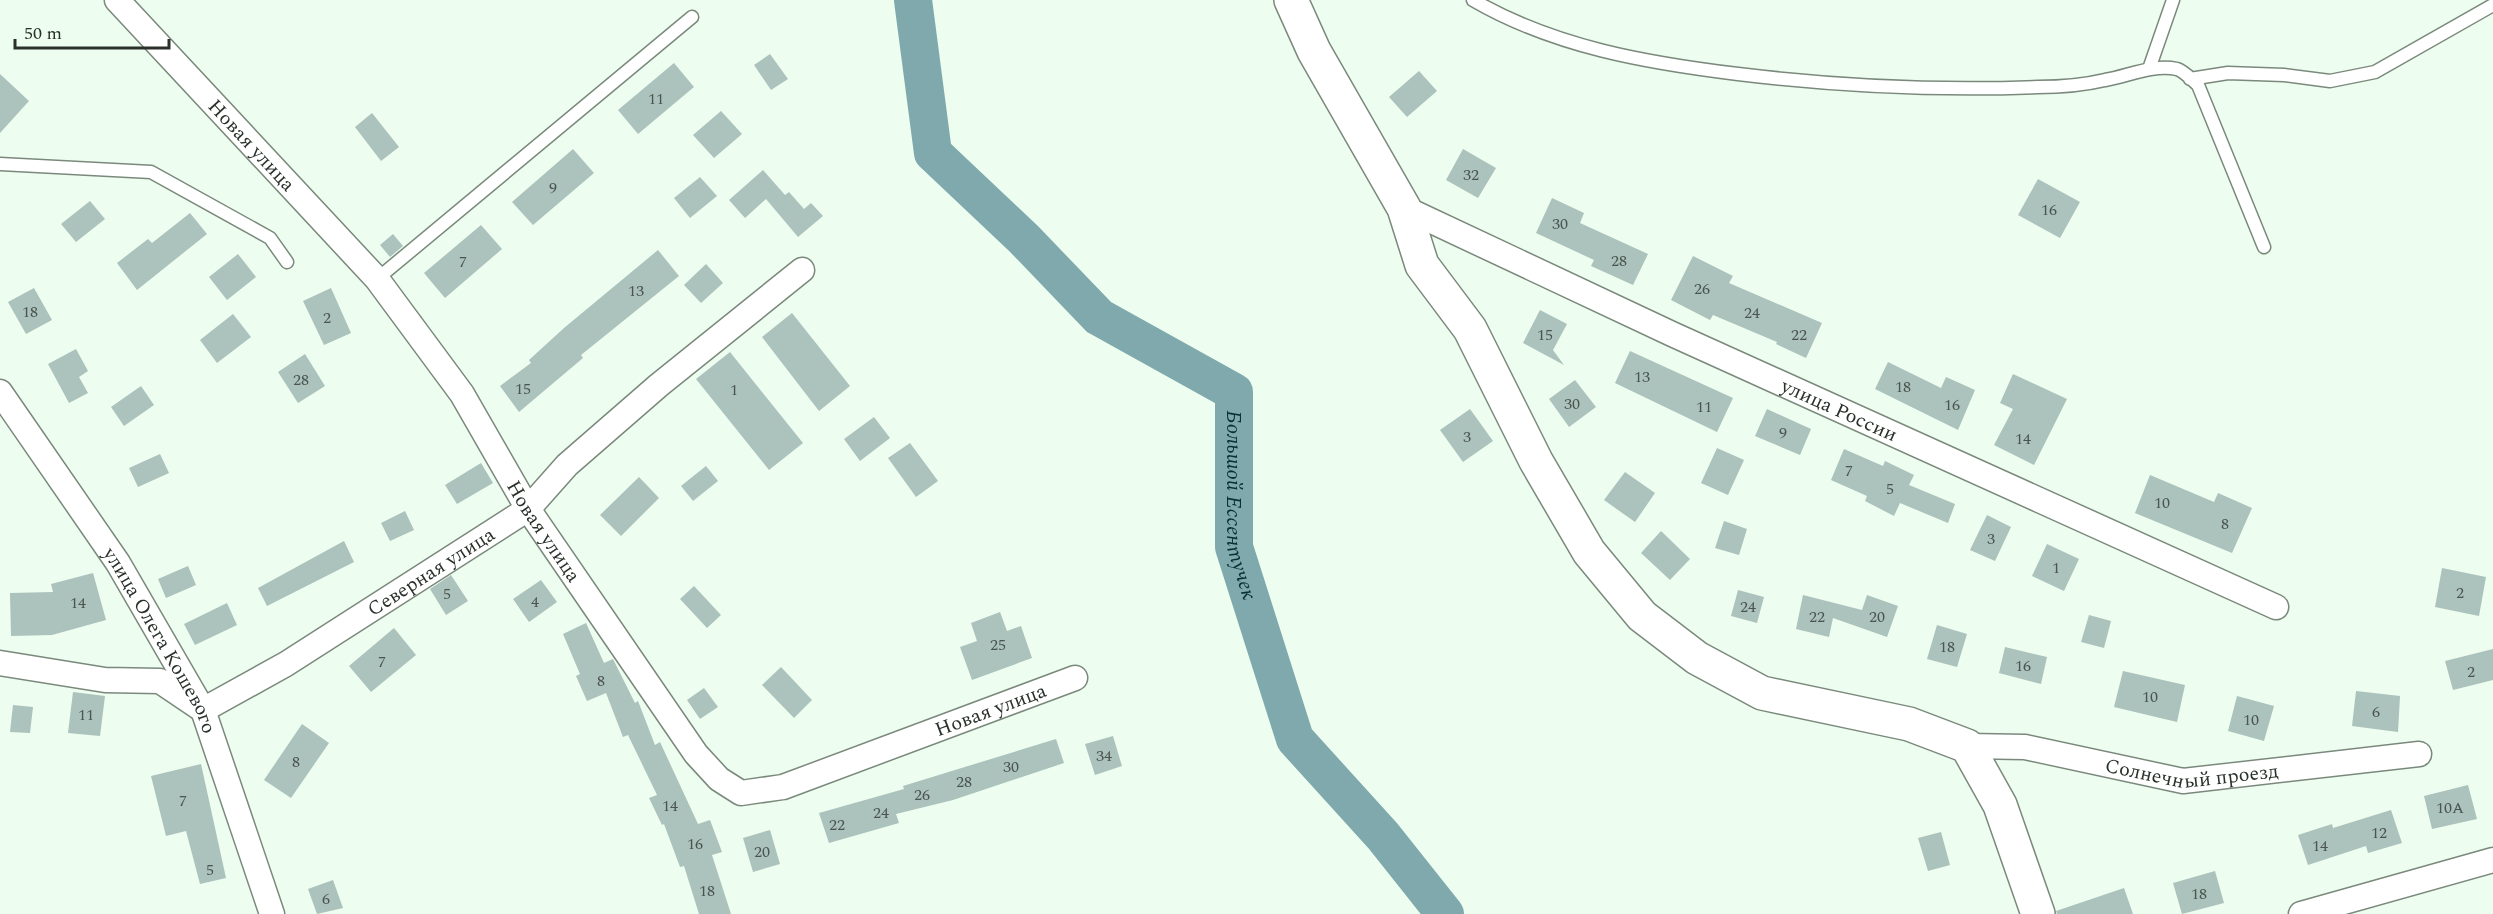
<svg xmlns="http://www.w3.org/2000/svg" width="2493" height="914" font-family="Spectral,serif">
<rect width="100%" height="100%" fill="#edfdef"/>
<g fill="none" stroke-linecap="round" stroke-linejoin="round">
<path stroke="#7fa9ad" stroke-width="38" id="s1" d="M913 0 933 153 1024 239 1099 317 1234 392V547L1295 739 1383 836 1445 914"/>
</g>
<path fill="#acc2bc" d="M770 54 788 79 771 90 754 65Z
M674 63 694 87 638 134 618 110Z
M1419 71 1437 91 1407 117 1389 97Z
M0 74 29 101 0 133Z
M721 111 742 134 714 158 693 135Z
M372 113 399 147 381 161 355 127Z
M573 149 594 173 533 225 512 202Z
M1463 149 1496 168 1478 198 1446 180Z
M763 170 785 195 789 192 804 209 811 203 823 216 798 237 766 199 745 218 729 200Z
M700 177 717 196 690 218 674 198Z
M2038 179 2080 202 2060 238 2018 215Z
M1552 198 1584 213 1580 223 1648 254 1633 285 1591 266 1594 260 1536 233Z
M90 201 105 219 76 242 61 224Z
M190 213 207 234 137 290 117 263 148 239 152 243Z
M481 225 502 249 445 298 424 273Z
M393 234 403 246 390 257 380 245Z
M658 250 679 276 581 355 583 358 519 412 500 386 531 363 529 360 564 328Z
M238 254 256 277 227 300 209 277Z
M1693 256 1733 276 1729 283 1822 323 1806 358 1776 344 1777 342 1713 315 1710 320 1671 300Z
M706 264 723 283 701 303 684 285Z
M34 288 52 320 26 334 8 302Z
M331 288 351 333 324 345 303 301Z
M1540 310 1567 324 1553 350 1564 365 1523 343Z
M792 313 850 386 819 411 762 337Z
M233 314 251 337 217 363 200 340Z
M76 349 88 371 79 377 88 393 69 403 48 364Z
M1630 351 1733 398 1717 432 1615 383Z
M730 352 803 443 769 470 696 379Z
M305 354 325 386 298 403 278 372Z
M1888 362 1941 388 1946 377 1975 390 1958 430 1875 389Z
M2013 374 2067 399 2034 465 1994 445 2013 409 2000 403Z
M1575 380 1596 407 1569 427 1549 399Z
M141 386 154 405 124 426 111 407Z
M1470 409 1493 441 1463 462 1440 430Z
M1767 409 1811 429 1800 455 1755 436Z
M874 417 890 438 860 461 844 439Z
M910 443 938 481 916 497 888 458Z
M1717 448 1744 460 1728 495 1701 483Z
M1844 449 1883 466 1885 461 1914 475 1909 485 1955 504 1948 523 1900 503 1894 516 1865 501 1867 496 1831 480Z
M160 454 169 473 138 487 129 468Z
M481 463 493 483 457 504 445 485Z
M706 466 718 481 693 501 681 486Z
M1625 472 1655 493 1635 522 1604 500Z
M2150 475 2214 502 2218 493 2252 508 2232 553 2135 513Z
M639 477 659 498 621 536 600 515Z
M405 511 414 530 390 541 381 523Z
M1987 515 2011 527 1995 561 1970 550Z
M1724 521 1747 529 1739 555 1715 548Z
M1661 531 1690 559 1670 580 1641 553Z
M344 541 354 562 267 606 258 588Z
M2047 544 2079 559 2064 591 2032 576Z
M188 566 196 585 166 598 158 579Z
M2442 568 2486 577 2479 616 2435 607Z
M93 573 106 620 52 635 11 636 10 593 53 592 51 584Z
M451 575 468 601 446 615 430 589Z
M541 580 557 602 529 622 513 599Z
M694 586 721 615 707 628 680 599Z
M1738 590 1764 597 1757 623 1731 616Z
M1803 595 1862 610 1867 595 1898 606 1887 637 1833 618 1829 637 1796 629Z
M227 603 237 625 195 645 184 624Z
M1000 612 1007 631 1021 626 1032 658 972 680 960 647 977 641 971 623Z
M2089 615 2111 621 2104 648 2081 642Z
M586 623 604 663 613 659 635 703 638 701 655 745 660 742 698 824 710 820 722 852 712 855 731 914H699L684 866 680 867 664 824 662 825 649 798 657 795 628 735 623 737 606 693 587 701 576 676 580 674 563 634Z
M1937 625 1967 634 1957 667 1927 659Z
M394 628 416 655 371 692 349 666Z
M2005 647 2047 657 2041 684 1999 673Z
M2493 649V680L2453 690 2445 661Z
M781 667 812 700 794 718 762 685Z
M2123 671 2185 685 2177 722 2114 707Z
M704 688 718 707 700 719 687 700Z
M2356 691 2400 696 2398 732 2352 726Z
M73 692 105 696 100 736 68 733Z
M2237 696 2274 706 2264 741 2228 731Z
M13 705 33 707 30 733 10 732Z
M302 724 329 743 291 798 264 780Z
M1113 736 1122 766 1095 775 1085 744Z
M1056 739 1064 763 953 800 896 814 899 823 829 843 819 813 904 789 903 786Z
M201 764 226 878 200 884 186 831 166 836 151 776Z
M2468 785 2477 819 2432 829 2424 796Z
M2391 810 2402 843 2368 853 2366 846 2308 865 2298 835 2332 824 2333 828Z
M770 830 780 864 753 872 743 838Z
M1941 832 1950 865 1928 871 1918 838Z
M2215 871 2224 903 2182 914 2173 883Z
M333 880 343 908 317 914 308 889Z
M2124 888 2133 914H2057L2056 911Z"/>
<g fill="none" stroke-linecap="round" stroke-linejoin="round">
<defs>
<path id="lane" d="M1473 0C1554 47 1647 63 1738 74 1837 86 1937 91 2038 87 2059 87 2084 85 2105 80 2129 76 2152 64 2177 69 2184 71 2192 80 2198 85L2264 247
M2149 69 2173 0
M2190 79 2228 73 2284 75 2330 81 2375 72 2493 5
M0 164 151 172 270 238 287 262
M377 279 692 17"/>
<g id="street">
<path id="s2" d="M117 0 377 279 462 394 528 509 696 754 719 779 741 793 783 787 1075 678"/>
<path id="s3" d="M1404 208 1672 334 2276 607"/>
<path id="s4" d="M0 392 118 563 203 710 272 914"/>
<path id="s5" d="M0 663 105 680 160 681 203 710 286 664 528 509 567 465 659 385 802 270"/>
<path id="s6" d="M1967 746 2025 747 2183 781 2419 754"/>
<path d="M2301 914 2493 860"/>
</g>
<path id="secondary" d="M1291 0 1314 51 1404 208 1422 265 1470 329 1536 461 1589 552 1642 616 1697 658 1762 693 1909 724 1967 746 2000 805 2038 914"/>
</defs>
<use href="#lane" stroke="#7a897c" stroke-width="15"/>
<use href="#street" stroke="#7a897c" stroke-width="27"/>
<use href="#secondary" stroke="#7a897c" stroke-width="36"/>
<use href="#lane" stroke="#fff" stroke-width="12"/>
<use href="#street" stroke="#fff" stroke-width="24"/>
<use href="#secondary" stroke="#fff" stroke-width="33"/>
</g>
<g text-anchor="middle" stroke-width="5" stroke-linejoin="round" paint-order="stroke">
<g font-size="16" fill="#4a554f">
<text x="656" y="104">11</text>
<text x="1471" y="180">32</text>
<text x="553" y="193">9</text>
<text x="2049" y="215">16</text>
<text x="1560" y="229">30</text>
<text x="1619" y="266">28</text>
<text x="463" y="267">7</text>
<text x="1702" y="294">26</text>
<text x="636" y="296">13</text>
<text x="30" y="317">18</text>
<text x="1752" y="318">24</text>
<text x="327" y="323">2</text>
<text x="1545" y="340">15</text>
<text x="1799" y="340">22</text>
<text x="1642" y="382">13</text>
<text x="301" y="385">28</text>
<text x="1903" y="392">18</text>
<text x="523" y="394">15</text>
<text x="734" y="395">1</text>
<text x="1572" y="409">30</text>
<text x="1952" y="410">16</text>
<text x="1704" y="412">11</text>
<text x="1783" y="438">9</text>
<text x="1467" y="442">3</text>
<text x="2023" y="444">14</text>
<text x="1849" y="476">7</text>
<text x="1890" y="494">5</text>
<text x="2162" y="508">10</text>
<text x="2225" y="529">8</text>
<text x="1991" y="544">3</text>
<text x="2056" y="573">1</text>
<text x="2460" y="598">2</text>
<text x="447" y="599">5</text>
<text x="535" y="607">4</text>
<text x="78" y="608">14</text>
<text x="1748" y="612">24</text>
<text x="1817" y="622">22</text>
<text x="1877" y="622">20</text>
<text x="998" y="650">25</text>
<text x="1947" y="652">18</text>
<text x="382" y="667">7</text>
<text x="2023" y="671">16</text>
<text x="2471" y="677">2</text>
<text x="601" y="686">8</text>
<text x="2150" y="702">10</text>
<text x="2376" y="717">6</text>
<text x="86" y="720">11</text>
<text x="2251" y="725">10</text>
<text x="1104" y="761">34</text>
<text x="296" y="767">8</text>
<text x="1011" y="772">30</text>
<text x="964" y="787">28</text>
<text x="922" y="800">26</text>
<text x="183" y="806">7</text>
<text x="670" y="811">14</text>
<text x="2450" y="813">10А</text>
<text x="881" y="818">24</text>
<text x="837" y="830">22</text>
<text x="2379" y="838">12</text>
<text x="695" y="849">16</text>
<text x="2320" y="851">14</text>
<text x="762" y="857">20</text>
<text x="210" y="875">5</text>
<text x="707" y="896">18</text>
<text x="2199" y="899">18</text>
<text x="326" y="904">6</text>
</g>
<g font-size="20" fill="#2a312b" stroke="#edfdef">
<text dy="7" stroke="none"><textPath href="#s2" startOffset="198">Новая улица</textPath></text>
<text dy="7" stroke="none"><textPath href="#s3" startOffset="480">улица России</textPath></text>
<text dy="7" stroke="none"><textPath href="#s2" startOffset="684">Новая улица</textPath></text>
<text dy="7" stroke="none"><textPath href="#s5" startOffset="480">Северная улица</textPath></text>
<text dy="7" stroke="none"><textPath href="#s4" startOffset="296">улица Олега Кошевого</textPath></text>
<text dy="7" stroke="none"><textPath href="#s2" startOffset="1278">Новая улица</textPath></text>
<text dy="7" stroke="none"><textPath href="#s6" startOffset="228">Солнечный проезд</textPath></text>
</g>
<g font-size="21" font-style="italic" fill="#073236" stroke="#edfdef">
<text dy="7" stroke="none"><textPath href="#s1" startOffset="656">Большой Ессентучек</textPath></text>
</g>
</g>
<path d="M15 39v9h154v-9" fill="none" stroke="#2a312b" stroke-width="3"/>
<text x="24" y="39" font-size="18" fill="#2a312b" stroke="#edfdef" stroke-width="4.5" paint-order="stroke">50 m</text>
</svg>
